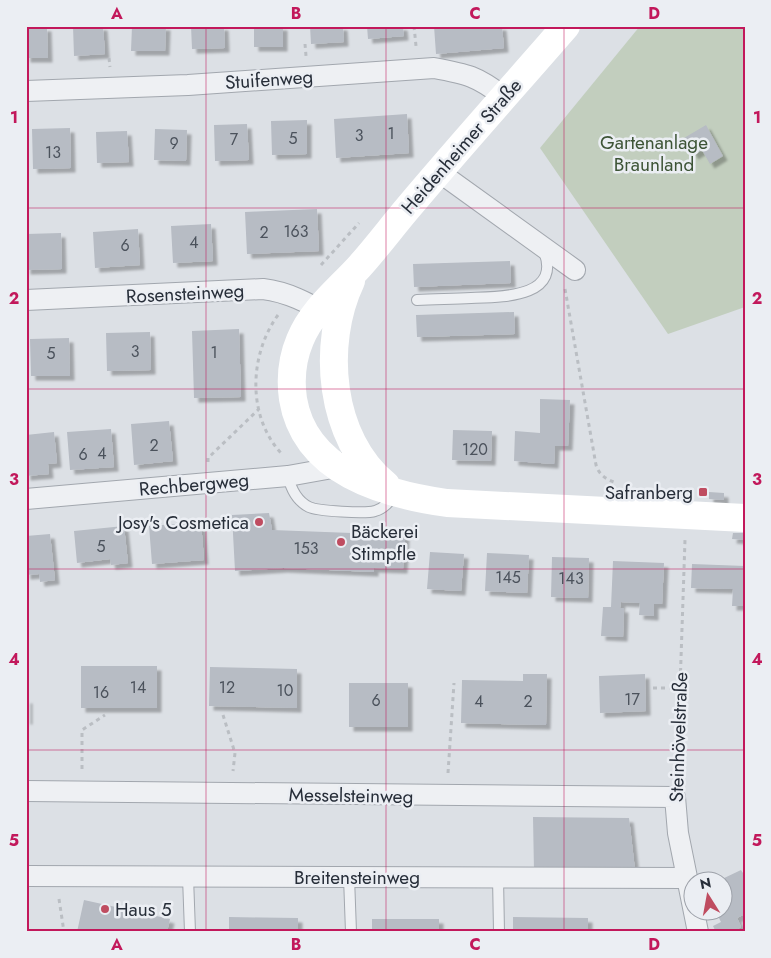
<svg xmlns="http://www.w3.org/2000/svg" width="771" height="958" font-family="Jost,sans-serif">
<defs>
<filter id="shadow"><feDropShadow dx="4.5" dy="4.5" stdDeviation="1" flood-color="#0004"/></filter>
</defs>
<rect width="100%" height="100%" fill="#dce0e5"/>
<path fill="#c2cebe" d="M640 26H745V307L668 334 540 148Z"/>
<path fill="#b7bcc4" filter="url(#shadow)" d="M73 26H103L105 54 74 56Z
M132 26H166L165 51H131Z
M191 26H224L225 48 192 49Z
M254 26H283V47H254Z
M310 26H343L344 42 311 44Z
M367 26H403L404 36 368 39Z
M434 26H502L504 48 436 54Z
M26 27H47L48 58H26Z
M407 114 409 153 336 158 334 119Z
M307 120V154L272 155 271 121Z
M247 124 249 160 215 161 214 125Z
M706 125 723 156 710 164 702 150 694 155 684 138Z
M70 128 71 168 33 169 32 129Z
M155 129 187 130 186 161 154 160Z
M127 131 129 162 97 163 96 132Z
M317 209 319 251 247 254 245 212Z
M211 224 213 261 173 263 171 226Z
M138 229 140 265 95 268 93 232Z
M61 233 62 269 26 270V234Z
M510 261 511 283 414 287 413 264Z
M514 312 515 334 417 337 416 315Z
M239 329 241 397 194 398 192 331Z
M150 332 151 370 107 371 106 333Z
M69 338 70 376H31L30 339Z
M540 399 570 400 568 446H555L554 464 514 461 515 431 540 433Z
M169 421 173 461 134 465 131 424Z
M111 429 114 467 70 470 67 432Z
M453 430 492 431 491 461 452 460Z
M54 432 57 463 48 464 49 474 26 476V435Z
M709 492 724 493V500L709 499Z
M269 513 272 530 405 535 403 569 374 568V572L283 568 235 571 232 515Z
M201 522 204 560 152 564 149 526Z
M124 526 128 563 111 565 110 559 77 563 74 531Z
M733 533H745V540L732 539Z
M50 534 55 580 40 582 39 574 26 575V536Z
M430 552 464 554 461 591 427 589Z
M487 553 529 555 527 593 485 591Z
M552 557 589 558 588 598 551 597Z
M613 561 664 563 662 604H654V616L639 615 640 603 621 602 620 608H624L623 637 601 636 603 607H611Z
M692 564 745 566V606H732L733 589 691 588Z
M81 666H157V708H81Z
M210 667 297 669V708L209 706Z
M523 674H547L546 725 461 723 462 680 523 681Z
M645 674 646 711 600 713 599 676Z
M349 683H408V727H349Z
M26 699H28V720H26Z
M533 817 629 818 635 870 534 872Z
M741 870 745 876V914L737 918 741 927 733 932H716L713 926 721 922 715 910H724V880H720Z
M84 900 170 919 167 932H77Z
M229 917 298 918V932H229Z
M513 917 588 918V932H513Z
M372 919H439V932H372Z"/>
<g fill="none" stroke-linecap="round" stroke-linejoin="round">
<defs>
<path id="lane" d="M417 300C435 299 453 299 471 298 501 297 564 298 543 249
M288 476C291 489 297 501 309 507 317 511 366 514 375 511 383 509 391 501 394 494
M188 877 190 932
M349 877 351 932
M498 877 499 932"/>
<path id="street" d="M26 91 188 85 434 68C467 74 477 76 504 97
M439 172 575 270
M26 300 263 289C288 292 308 303 329 315
M26 499 288 476 327 469 346 462
M26 791 675 797 678 833 698 932
M26 876 687 878"/>
</defs>
<use href="#lane" stroke="#a2a7ae" stroke-width="12"/>
<use href="#street" stroke="#a2a7ae" stroke-width="22"/>
<path stroke="#babec3" stroke-width="3" stroke-dasharray="4 4" stroke-linecap="butt" d="M414 26 416 46
M305 44 306 56
M109 58 110 67
M321 265 359 223
M565 289 596 465C599 475 607 480 617 483
M278 315C249 355 247 416 281 453
M208 462V458L259 409
M653 688H680
M223 715 235 753 233 771
M82 769V730L105 715
M448 773 454 683
M679 776 680 688 685 540
M59 899 64 932"/>
<use href="#lane" stroke="#eef0f3" stroke-width="10"/>
<use href="#street" stroke="#eef0f3" stroke-width="20"/>
<path stroke="#fff" stroke-width="28" d="M566 26C513 87 459 147 407 209 391 228 376 248 359 267 338 290 312 310 300 340 292 359 290 378 293 399 305 472 383 494 447 503L745 518
M351 281C321 344 329 439 386 485"/>
</g>
<path fill="none" stroke="#c2185b" stroke-width="1" stroke-opacity="0.55" d="M206 26V932M386 26V932M564 26V932M26 208H745M26 389H745M26 569H745M26 750H745"/>
<g fill="#bf4c60" stroke="#ebeef3" stroke-width="2">
<rect x="698" y="487" width="10" height="10" rx="2.5"/>
<circle cx="259" cy="522" r="5"/>
<circle cx="341" cy="542" r="5"/>
<circle cx="105" cy="909" r="5"/>
</g>
<g text-anchor="middle" stroke-width="5" stroke-linejoin="round" paint-order="stroke">
<g font-size="16" fill="#4b525c">
<text x="391" y="139">1</text>
<text x="359" y="141">3</text>
<text x="293" y="144">5</text>
<text x="234" y="145">7</text>
<text x="174" y="149">9</text>
<text x="53" y="158">13</text>
<text x="296" y="237">163</text>
<text x="264" y="238">2</text>
<text x="194" y="248">4</text>
<text x="125" y="251">6</text>
<text x="135" y="357">3</text>
<text x="214" y="358">1</text>
<text x="51" y="359">5</text>
<text x="154" y="451">2</text>
<text x="475" y="455">120</text>
<text x="102" y="459">4</text>
<text x="83" y="460">6</text>
<text x="101" y="552">5</text>
<text x="306" y="554">153</text>
<text x="508" y="583">145</text>
<text x="571" y="584">143</text>
<text x="138" y="693">14</text>
<text x="227" y="693">12</text>
<text x="285" y="696">10</text>
<text x="101" y="698">16</text>
<text x="632" y="705">17</text>
<text x="376" y="706">6</text>
<text x="479" y="707">4</text>
<text x="528" y="707">2</text>
</g>
<g font-size="19" fill="#272e39" stroke="#ebeef3">
<text transform="translate(269 79) rotate(-4)" y="7">Stuifenweg</text>
<text transform="translate(461 146) rotate(-49)" y="7">Heidenheimer Straße</text>
<text transform="translate(185 293) rotate(-3)" y="7">Rosensteinweg</text>
<text transform="translate(194 484) rotate(-5)" y="7">Rechbergweg</text>
<text transform="translate(678 737) rotate(-88)" y="7">Steinhövelstraße</text>
<text transform="translate(351 795) rotate(1)" y="7">Messelsteinweg</text>
<text x="357" y="884">Breitensteinweg</text>
</g>
<g font-size="19" fill="#3d5436" stroke="#ebeef3">
<text x="654" y="149">Gartenanlage<tspan x="654" dy="22">Braunland</tspan></text>
</g>
<g font-size="19" fill="#272e39" stroke="#ebeef3" text-anchor="end">
<text x="693" y="499">Safranberg</text>
<text x="249" y="529">Josy's Cosmetica</text>
<text x="351" y="538" text-anchor="start">Bäckerei<tspan x="351" dy="22">Stimpfle</tspan></text>
<text x="115" y="916" text-anchor="start">Haus 5</text>
</g>
</g>
<rect width="771" height="958" fill="none" stroke="#ebeef3" stroke-width="55"/>
<g transform="translate(708 896) rotate(349)"><circle r="24" fill="#ebeef3" stroke="#9da1a9"/>
<path d="M0-4L9 19L0 12L-9 19Z" fill="#bf4c60"/>
<text y="-8" font-size="14" font-weight="bold" text-anchor="middle" fill="#272e39">N</text>
</g>
<rect x="28" y="28" width="716" height="902" fill="none" stroke="#c2185b" stroke-width="2"/>
<g font-size="16" text-anchor="middle" font-weight="bold" fill="#c2185b">
<text x="117" y="19">A</text>
<text x="296" y="19">B</text>
<text x="475" y="19">C</text>
<text x="654" y="19">D</text>
<text x="14" y="123">1</text>
<text x="757" y="123">1</text>
<text x="14" y="304">2</text>
<text x="757" y="304">2</text>
<text x="14" y="485">3</text>
<text x="757" y="485">3</text>
<text x="14" y="665">4</text>
<text x="757" y="665">4</text>
<text x="14" y="846">5</text>
<text x="757" y="846">5</text>
<text x="117" y="950">A</text>
<text x="296" y="950">B</text>
<text x="475" y="950">C</text>
<text x="654" y="950">D</text>
</g>
</svg>
